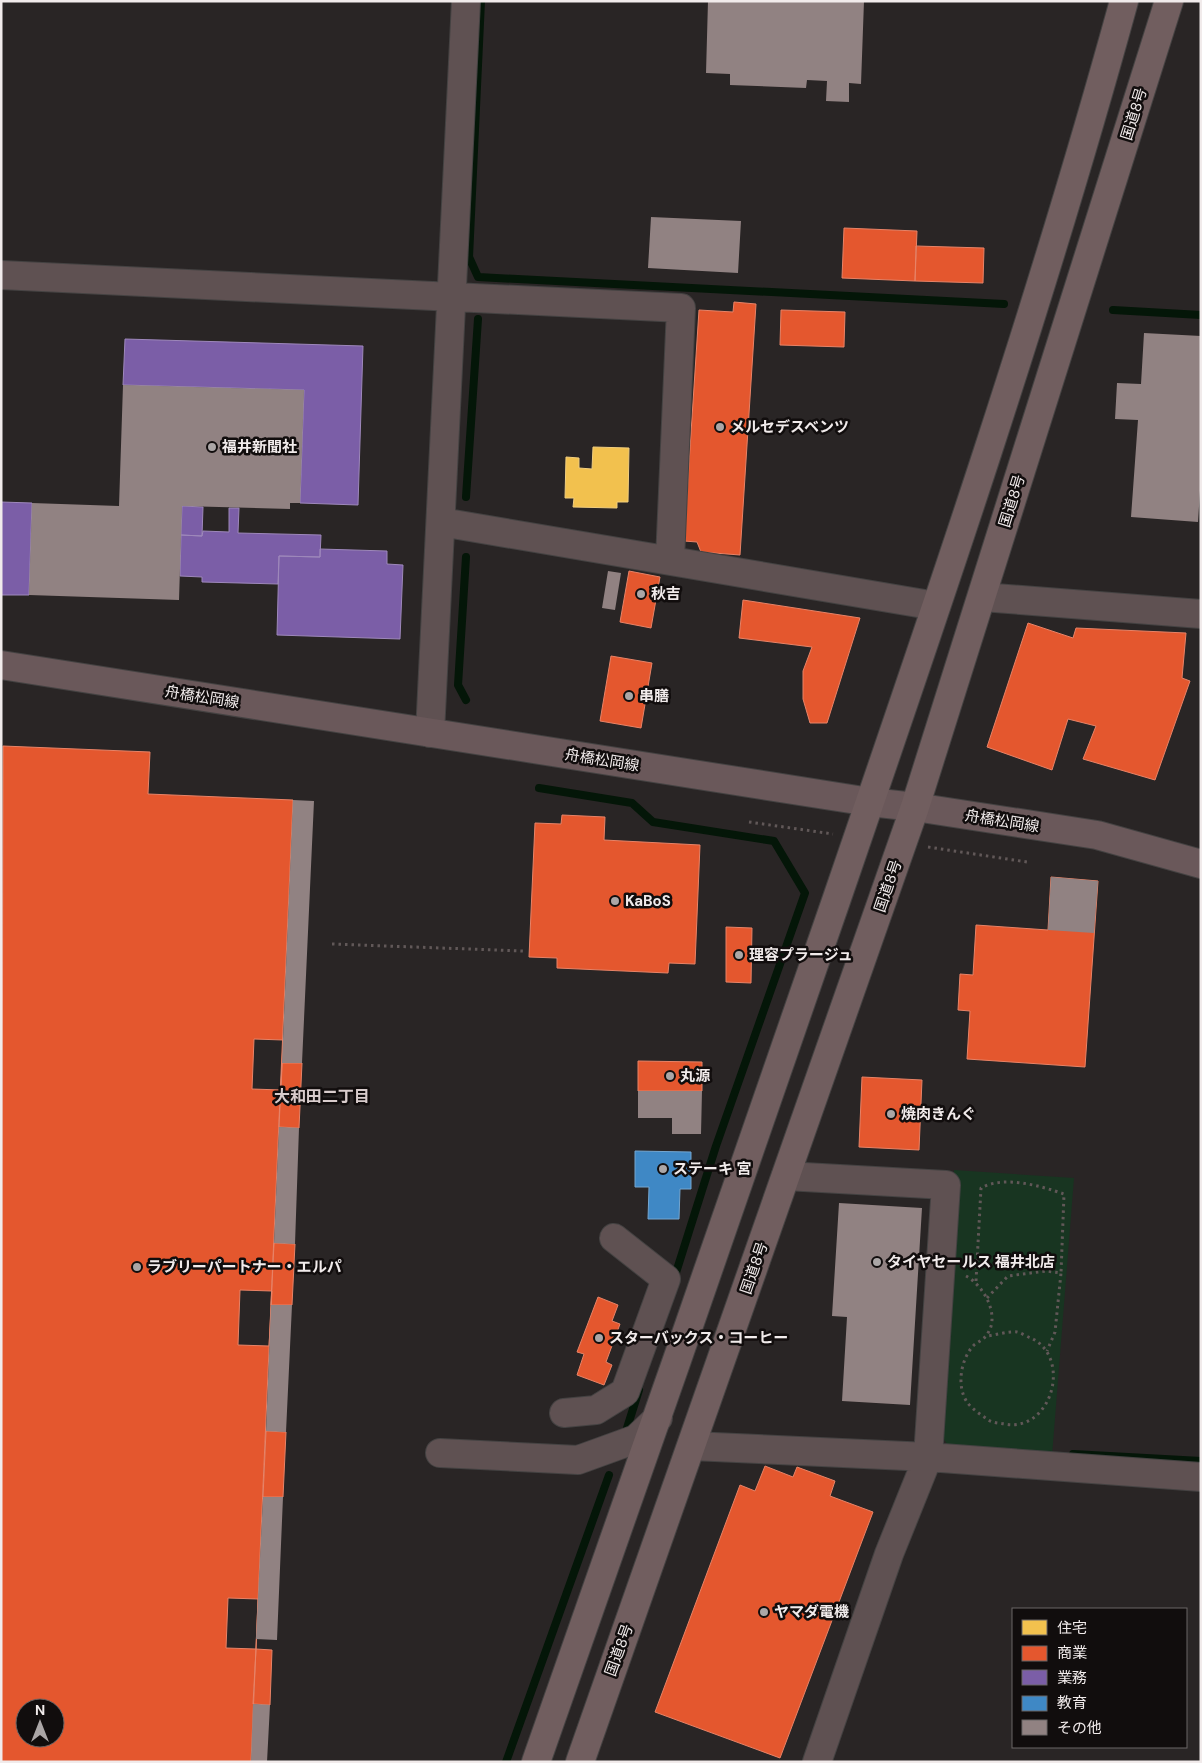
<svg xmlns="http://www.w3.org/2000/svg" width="1202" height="1763" font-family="'DM Sans','Noto Sans JP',sans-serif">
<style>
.green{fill:#183521}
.homes{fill:#f2c14e;stroke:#f2ce7d}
.shops{fill:#e4572e;stroke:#e88367;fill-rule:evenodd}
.offices{fill:#7b5ea7;stroke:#9e88bb}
.schools{fill:#3f88c5;stroke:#74a6d0}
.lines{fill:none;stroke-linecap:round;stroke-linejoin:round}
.stream{stroke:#041608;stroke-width:8}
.building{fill:#918282}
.minor-casing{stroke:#444242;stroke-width:30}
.major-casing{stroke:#444242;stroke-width:30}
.highway-casing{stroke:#444242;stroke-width:30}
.path{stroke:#615858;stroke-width:3;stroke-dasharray:2.5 4;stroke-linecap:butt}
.minor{stroke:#5f5152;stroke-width:28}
.major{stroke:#6a585a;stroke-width:28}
.highway{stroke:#715e5f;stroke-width:28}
.poi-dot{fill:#aba6a6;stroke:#110d0d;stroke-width:2}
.labels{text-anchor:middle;stroke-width:5;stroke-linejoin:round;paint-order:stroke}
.street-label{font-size:15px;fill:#f1ebeb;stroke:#110d0d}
.poi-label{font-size:15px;font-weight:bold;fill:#f1ebeb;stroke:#110d0d;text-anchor:start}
.neighbourhood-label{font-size:16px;font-weight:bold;fill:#d8cccc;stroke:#110d0d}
</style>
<rect width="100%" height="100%" fill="#292525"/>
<path class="green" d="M954,1170L1074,1178L1052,1456L949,1447L935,1426Z"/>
<path class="homes" d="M593,447L629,448L628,502H617V508L573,507L574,498H565L566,457L579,458V468L592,469Z"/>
<path class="shops" d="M844,228L917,231L915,281L842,278Z
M916,246L984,248L983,283L915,281Z
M734,302L756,304L740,555L701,552L697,542L684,541L699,310L733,312Z
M781,310L845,312L844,347L780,345Z
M629,571L660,577L651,628L620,622Z
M743,600L860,618L827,723H810L803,699V671L812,647L739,638Z
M1028,623L1073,638L1076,628L1186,633L1182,678L1190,681L1155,780L1083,759L1096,726L1068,719L1052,770L987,747Z
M611,656L652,663L641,728L600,721Z
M3,746L150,752L148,794L293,800L251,1762H1ZM25,1708H55V1738H25Z
M562,815L605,817L604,840L700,845L695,964L669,963L668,973L557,968V958L529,957L535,823L561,824Z
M1051,877L1098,881L1085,1067L967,1059L970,1011L958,1010L960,974L973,975L976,925L1048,930Z
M726,927L752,928L751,983L726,982Z
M254,1039L283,1040L281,1090L252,1089Z
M638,1061L702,1062V1091H638Z
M282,1063H302L299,1128L279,1127Z
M862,1077L922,1080L919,1150L859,1147Z
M274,1243L295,1244L292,1305H271Z
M240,1290L272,1291L269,1346L238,1345Z
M598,1297L618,1305L612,1321L620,1324L606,1362L612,1365L604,1385L577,1375L584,1354L577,1352Z
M266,1431L286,1432L283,1497H263Z
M765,1466L793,1477L797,1467L835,1481L830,1496L873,1512L780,1758L655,1712L740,1485L755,1491Z
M228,1598L258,1599L256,1649L226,1648Z
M256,1649L272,1650L270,1705L253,1704Z"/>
<path class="offices" d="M125,339L363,346L358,505L300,503L304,390L123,385Z
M1,502L32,503L29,595H1Z
M182,506L203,507L202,536L181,535Z
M229,508H239L238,533L321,535L320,557L279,556L278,584L202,582V577L180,576L181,535L202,536L203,531L229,532Z
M320,549L387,551V564L403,565L400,639L277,635L279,556L320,557Z"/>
<path class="schools" d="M635,1151L691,1152V1189H680L679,1219H648L649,1187H635Z"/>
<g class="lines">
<path class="stream" d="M481,1L469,257L478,277L1004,304
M1113,310L1201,315
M466,497L478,319
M466,557L458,685L466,700
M539,788L632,803L653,822L774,841L805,893L716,1146L674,1279
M627,1428L639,1390
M1073,1454L1201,1461
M506,1762L609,1475"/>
</g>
<path class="building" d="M708,1H864L861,84L849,83V102L826,101L827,81L807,80L806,88L730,85V74L706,73Z
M651,217L741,221L738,273L648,268Z
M1144,333L1201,336V475L1198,522L1131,517L1138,420L1115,419L1117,383L1141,384Z
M123,385L304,390L300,503H290V509L182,506L179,600L29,595L32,503L119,506Z
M608,571L621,573L615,610L602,608Z
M293,800L314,801L302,1063H282Z
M1051,877L1098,881L1094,933L1048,930Z
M638,1091H702L701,1134H672V1118H638Z
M279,1127L299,1128L295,1244L274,1243Z
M839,1203L922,1208L910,1405L842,1401L847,1317L832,1316Z
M271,1305H292L286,1432L266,1431Z
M263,1497H283L277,1640L256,1639Z
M253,1704L270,1705L267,1762H251Z"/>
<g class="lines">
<g class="minor-casing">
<path id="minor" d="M1,275L681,308L670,560
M441,522L936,606
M982,597L1201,614
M430,733L466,1
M786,1176L946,1185L928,1457L889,1554L817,1762
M564,1413L596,1410L625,1392L666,1279L614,1238
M692,1446L928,1457L1201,1477
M440,1453L578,1460L636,1439L658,1418"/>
</g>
<g class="major-casing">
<path id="major" d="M1,665L870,802L915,807L1097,835L1201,864"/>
</g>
<g class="highway-casing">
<path id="highway" d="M536,1762C638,1474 737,1187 837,898C939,601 1041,304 1124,1
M580,1762L915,807L1169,1"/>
</g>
<path class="path" d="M749,822L833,834
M928,847L1027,862
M332,944L523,951
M966,1276C983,1285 1000,1314 988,1333C985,1339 979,1341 974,1345C961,1358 956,1386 967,1402C971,1408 981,1415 987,1419C992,1423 999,1423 1005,1424C1051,1433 1073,1358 1031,1338C1027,1337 1022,1333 1017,1332C1009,1331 996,1335 987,1336
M976,1281L981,1188C1004,1175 1041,1186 1064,1194L1061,1273
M987,1298L1008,1276L1046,1271L1061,1273L1055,1332L1047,1351"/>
<use href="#minor" class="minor"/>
<use href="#major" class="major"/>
<use href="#highway" class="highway"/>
</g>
<g class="poi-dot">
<circle cx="720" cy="427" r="5"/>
<circle cx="212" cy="447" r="5"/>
<circle cx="641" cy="594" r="5"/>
<circle cx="629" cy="696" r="5"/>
<circle cx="615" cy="901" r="5"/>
<circle cx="739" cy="955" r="5"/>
<circle cx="670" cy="1076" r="5"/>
<circle cx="891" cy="1114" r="5"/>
<circle cx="663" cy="1169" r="5"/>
<circle cx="877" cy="1262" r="5"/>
<circle cx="137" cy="1267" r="5"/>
<circle cx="599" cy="1338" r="5"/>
<circle cx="764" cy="1612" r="5"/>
</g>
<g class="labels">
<g class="street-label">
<text transform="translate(1134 114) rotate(-73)" y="5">国道8号</text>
<text transform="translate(1012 501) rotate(-73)" y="5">国道8号</text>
<text transform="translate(202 697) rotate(9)" y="5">舟橋松岡線</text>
<text transform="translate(602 760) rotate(9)" y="5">舟橋松岡線</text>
<text transform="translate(1002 821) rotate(9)" y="5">舟橋松岡線</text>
<text transform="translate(888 886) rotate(-71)" y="5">国道8号</text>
<text transform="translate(754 1268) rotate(-71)" y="5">国道8号</text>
<text transform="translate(619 1650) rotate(-70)" y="5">国道8号</text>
</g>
<g class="poi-label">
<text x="730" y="432">メルセデスベンツ</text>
<text x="222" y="452">福井新聞社</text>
<text x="651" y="599">秋吉</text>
<text x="639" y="701">串膳</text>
<text x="625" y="906">KaBoS</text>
<text x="749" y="960">理容プラージュ</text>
<text x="680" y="1081">丸源</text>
<text x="901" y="1119">焼肉きんぐ</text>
<text x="673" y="1174">ステーキ 宮</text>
<text x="887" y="1267">タイヤセールス 福井北店</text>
<text x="147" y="1272">ラブリーパートナー・エルパ</text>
<text x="609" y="1343">スターバックス・コーヒー</text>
<text x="774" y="1617">ヤマダ電機</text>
</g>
<g class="neighbourhood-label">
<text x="322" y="1102">大和田二丁目</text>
</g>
</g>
<rect width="1202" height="1763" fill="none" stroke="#f1ebeb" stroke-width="5"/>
<rect x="1012" y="1608" width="175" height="140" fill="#110d0d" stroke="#6b6666"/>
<rect x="1022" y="1620" width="25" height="15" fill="#f2c14e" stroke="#6b6666"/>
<text x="1057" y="1633" font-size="15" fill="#f1ebeb">住宅</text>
<rect x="1022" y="1646" width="25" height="15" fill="#e4572e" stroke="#6b6666"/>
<text x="1057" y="1658" font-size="15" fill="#f1ebeb">商業</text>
<rect x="1022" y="1670" width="25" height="15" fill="#7b5ea7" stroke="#6b6666"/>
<text x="1057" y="1683" font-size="15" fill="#f1ebeb">業務</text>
<rect x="1022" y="1696" width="25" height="15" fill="#3f88c5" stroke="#6b6666"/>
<text x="1057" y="1708" font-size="15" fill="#f1ebeb">教育</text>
<rect x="1022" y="1720" width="25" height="15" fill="#918282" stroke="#6b6666"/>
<text x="1057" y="1733" font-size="15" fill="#f1ebeb">その他</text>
<g transform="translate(40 1723)"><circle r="24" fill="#110d0d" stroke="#6b6666"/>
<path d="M0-4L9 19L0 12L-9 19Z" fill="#aba6a6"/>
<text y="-8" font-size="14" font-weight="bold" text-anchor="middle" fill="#f1ebeb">N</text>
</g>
</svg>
